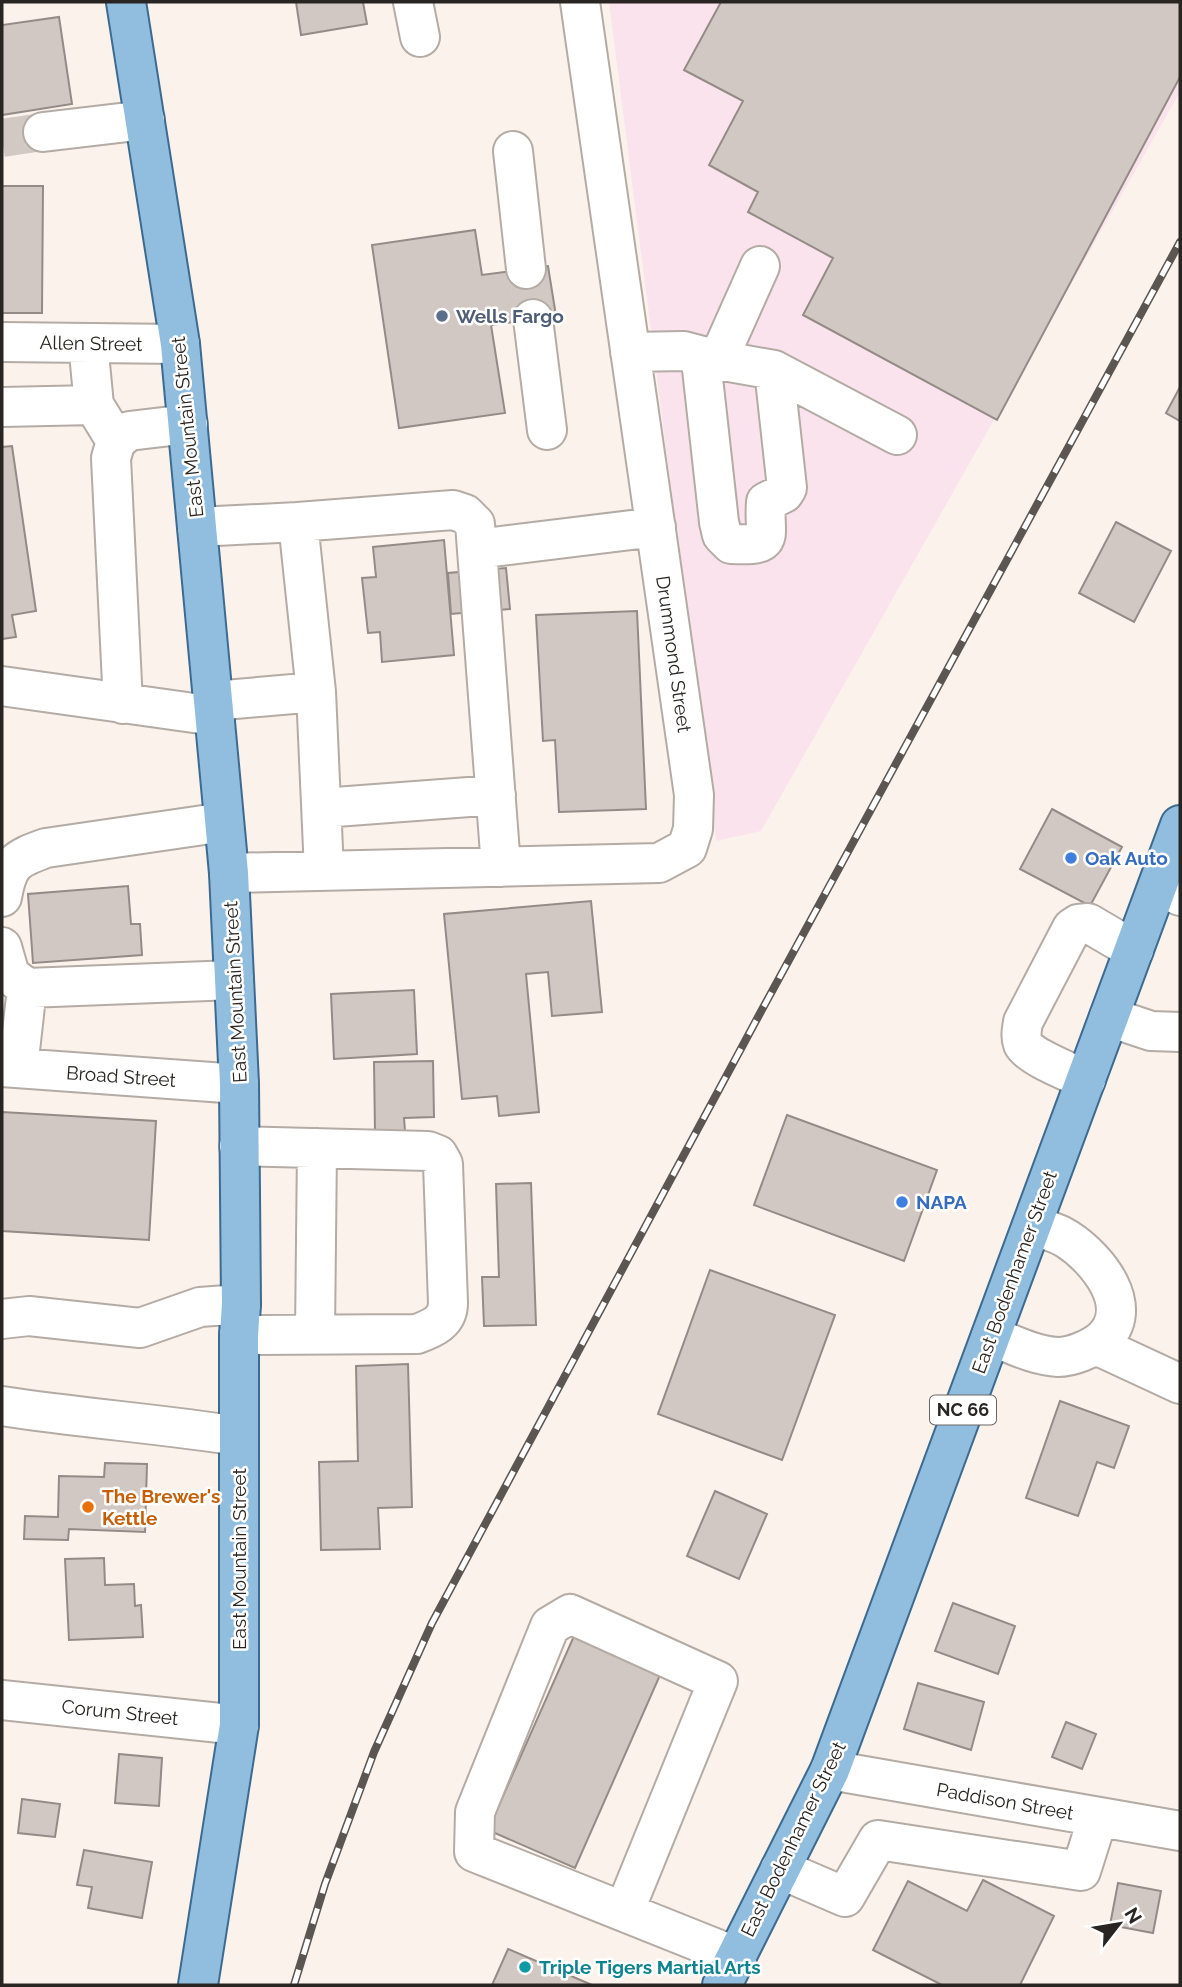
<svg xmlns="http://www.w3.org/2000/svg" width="1182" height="1987" font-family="Raleway,sans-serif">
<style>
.industrial{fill:#fbe3ee}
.building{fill:#d2c8c3;stroke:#948b86;stroke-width:2}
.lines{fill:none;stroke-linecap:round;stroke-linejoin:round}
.minor-tunnel{stroke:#d2c9c4;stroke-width:38;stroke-dasharray:38 19;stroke-linecap:butt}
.minor-casing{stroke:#b4aba5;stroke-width:42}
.major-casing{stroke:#3c6b8f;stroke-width:42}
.minor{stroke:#fff;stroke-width:38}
.major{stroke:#91bddf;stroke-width:38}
.rail-casing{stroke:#5b5652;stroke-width:8}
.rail{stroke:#fff;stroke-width:5;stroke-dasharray:16;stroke-linecap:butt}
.service-dot{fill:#5c6f8a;stroke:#fff;stroke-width:2.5}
.shop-dot{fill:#3f7fe0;stroke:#fff;stroke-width:2.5}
.food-dot{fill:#e8710a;stroke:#fff;stroke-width:2.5}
.culture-dot{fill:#0f9aa8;stroke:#fff;stroke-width:2.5}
.labels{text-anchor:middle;stroke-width:5;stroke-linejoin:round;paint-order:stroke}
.shield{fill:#fff;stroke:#686664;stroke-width:2}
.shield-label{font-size:18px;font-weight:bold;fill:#282522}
.service-label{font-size:19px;font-weight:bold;fill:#4e5e75;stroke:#fff;text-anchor:start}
.street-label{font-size:19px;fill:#282522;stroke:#fff}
.shop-label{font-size:19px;font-weight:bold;fill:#366cbe;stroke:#fff;text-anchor:start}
.food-label{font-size:19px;font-weight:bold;fill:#c56008;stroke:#fff;text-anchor:start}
.culture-label{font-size:19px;font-weight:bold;fill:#0d838f;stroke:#fff;text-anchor:start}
</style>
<rect width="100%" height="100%" fill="#fcf2ec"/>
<path class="industrial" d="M609,2H1180V92L761,831L716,841Z"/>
<path class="building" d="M296,2H363L367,24L301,35Z
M721,2H1180V77L997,420L803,315L833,258L748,212L758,192L709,165L743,101L684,70Z
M59,17L72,104L2,115V25Z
M2,186H43L42,313H2Z
M475,230L482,275L548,266L556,316L491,325L505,413L399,428L372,245Z
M1180,387V421L1166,413Z
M12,446L36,611L12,615L16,637L2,639V447Z
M1116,522L1171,551L1134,622L1079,593Z
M444,540L454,655L382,662L380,632L368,633L362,578L376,577L373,547Z
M506,568L510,609L451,614L448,573Z
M637,611L646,809L559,812L555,740L543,741L536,615Z
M1052,809L1122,847L1090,906L1020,869Z
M128,886L131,924H140L142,955L33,963L28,894Z
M591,901L602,1012L552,1016L548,972L526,974L539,1112L499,1116L497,1096L462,1099L444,914Z
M414,990L417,1054L334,1059L331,994Z
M433,1061L434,1117L404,1118L405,1131L375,1132L374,1062Z
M2,1112L156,1121L149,1240L2,1231Z
M787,1115L937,1170L904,1261L754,1205Z
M531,1183L536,1325L484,1326L482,1277H499L496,1184Z
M710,1270L835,1315L782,1460L658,1414Z
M408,1364L412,1507L378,1508L380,1549L321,1550L319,1462L358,1461L356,1366Z
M1060,1401L1129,1426L1114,1468L1097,1462L1078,1516L1026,1498Z
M105,1463L147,1464L145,1532L69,1529L68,1540L24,1539L25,1516L58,1517L59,1476L104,1477Z
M715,1491L767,1514L739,1579L687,1556Z
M104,1558L105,1585L134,1584L135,1606L141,1605L143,1637L69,1640L65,1559Z
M953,1603L1015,1626L998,1674L935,1651Z
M578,1627L664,1666L575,1868L488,1830Z
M918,1683L984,1702L971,1750L904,1729Z
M1066,1722L1096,1734L1082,1769L1052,1757Z
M119,1754L162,1758L159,1806L115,1803Z
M22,1799L60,1804L55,1837L18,1833Z
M84,1850L152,1862L142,1918L88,1908L92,1887L77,1885Z
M983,1880L1054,1916L1020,1985H942L873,1950L908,1881L967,1911Z
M1118,1883L1161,1891L1153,1933L1110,1925Z
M508,1949L592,1985H492Z"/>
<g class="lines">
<path class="minor-tunnel" d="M2,138L43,132
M526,269L533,319"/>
<g class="minor-casing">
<path id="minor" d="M413,2L420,37
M43,132L145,120
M513,151L526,269
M533,319L547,430
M2,342L180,344
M88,343L94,405L116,441
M630,352L684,351L718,360L774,370L897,435
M698,355L702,369L719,522L722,535L731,544C778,546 763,539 766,502L784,493L787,488L774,370
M718,360L760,266
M2,407L94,405
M298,522L316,692L324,871
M197,527L298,522L453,510L465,514L475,524L501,867
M477,549L656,527
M2,686L215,716
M213,701L316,692
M123,704L111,458L116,441L129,431L188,424
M322,808L496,795
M229,873L659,863L687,848L693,829L694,795L580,2
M1158,886L1180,896
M2,897C8,863 15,859 46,848L224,822
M2,947L10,975L27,988L234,980
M1109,1017L1151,1031L1180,1032
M2,1067L239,1084
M18,1068L27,988
M1086,1080C1072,1073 1028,1056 1023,1044C1020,1036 1022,1029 1023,1022L1072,928L1078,924L1088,923L1134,950
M2,1319L29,1316L140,1328L200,1307L241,1304
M315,1334L317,1148
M239,1335L417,1334C433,1328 448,1322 448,1303L443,1164L438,1155L428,1151L239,1146
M991,1336C1012,1344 1035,1356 1058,1357C1072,1357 1091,1349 1102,1340C1138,1308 1097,1258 1067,1239C1056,1232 1044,1229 1032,1226
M1096,1345L1180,1384
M2,1406C81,1418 160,1424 239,1436
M2,1700L239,1725
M830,1770L1180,1831
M780,1869L845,1897L878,1840L1081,1871L1098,1817
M624,1912L718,1681L570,1614L550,1626L475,1812L474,1852L737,1957"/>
</g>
<g class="major-casing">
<path id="major" d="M126,2L180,344L229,873L239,1084L241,1304L239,1335V1725L198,1985
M722,1985L830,1770L1180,825"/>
</g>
<use href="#minor" class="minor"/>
<use href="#major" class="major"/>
<g class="rail-casing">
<path id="rail" d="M294,1985L325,1884L374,1752L432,1623L758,1017L1180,242"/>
</g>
<use href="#rail" class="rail"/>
</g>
<circle class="service-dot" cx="442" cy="316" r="7"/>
<g class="shop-dot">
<circle cx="1071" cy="858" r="7"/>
<circle cx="902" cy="1202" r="7"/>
</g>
<circle class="food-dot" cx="88" cy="1507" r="7"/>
<circle class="culture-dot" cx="525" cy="1967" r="7"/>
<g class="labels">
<rect class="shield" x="930" y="1395.5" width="66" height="29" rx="5"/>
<g class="shield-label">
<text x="963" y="1416">NC 66</text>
</g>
<g class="service-label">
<text x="456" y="323">Wells Fargo</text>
</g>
<g class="street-label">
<text transform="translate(91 343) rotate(1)" y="7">Allen Street</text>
<text transform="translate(187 427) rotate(-96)" y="7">East Mountain Street</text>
<text transform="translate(674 654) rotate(82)" y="7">Drummond Street</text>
<text transform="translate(235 992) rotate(-93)" y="7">East Mountain Street</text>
<text transform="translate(121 1076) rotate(4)" y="7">Broad Street</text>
<text transform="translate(1014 1272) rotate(-70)" y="7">East Bodenhamer Street</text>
<text transform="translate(239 1559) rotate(-90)" y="7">East Mountain Street</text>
<text transform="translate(120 1712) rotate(6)" y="7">Corum Street</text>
<text transform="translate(1005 1801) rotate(10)" y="7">Paddison Street</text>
<text transform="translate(793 1839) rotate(-64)" y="7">East Bodenhamer Street</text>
</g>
<g class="shop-label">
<text x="1085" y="865">Oak Auto</text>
<text x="916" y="1209">NAPA</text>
</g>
<g class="food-label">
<text x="102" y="1503">The Brewer's<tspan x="102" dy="22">Kettle</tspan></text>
</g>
<g class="culture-label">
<text x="539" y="1974">Triple Tigers Martial Arts</text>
</g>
</g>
<rect width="1182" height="1987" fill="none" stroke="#282522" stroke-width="7"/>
<g transform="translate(1119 1924) rotate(59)" stroke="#ffffff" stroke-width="5" paint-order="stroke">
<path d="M0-5L12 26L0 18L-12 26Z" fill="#282522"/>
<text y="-10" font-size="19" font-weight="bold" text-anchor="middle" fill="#282522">N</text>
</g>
</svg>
